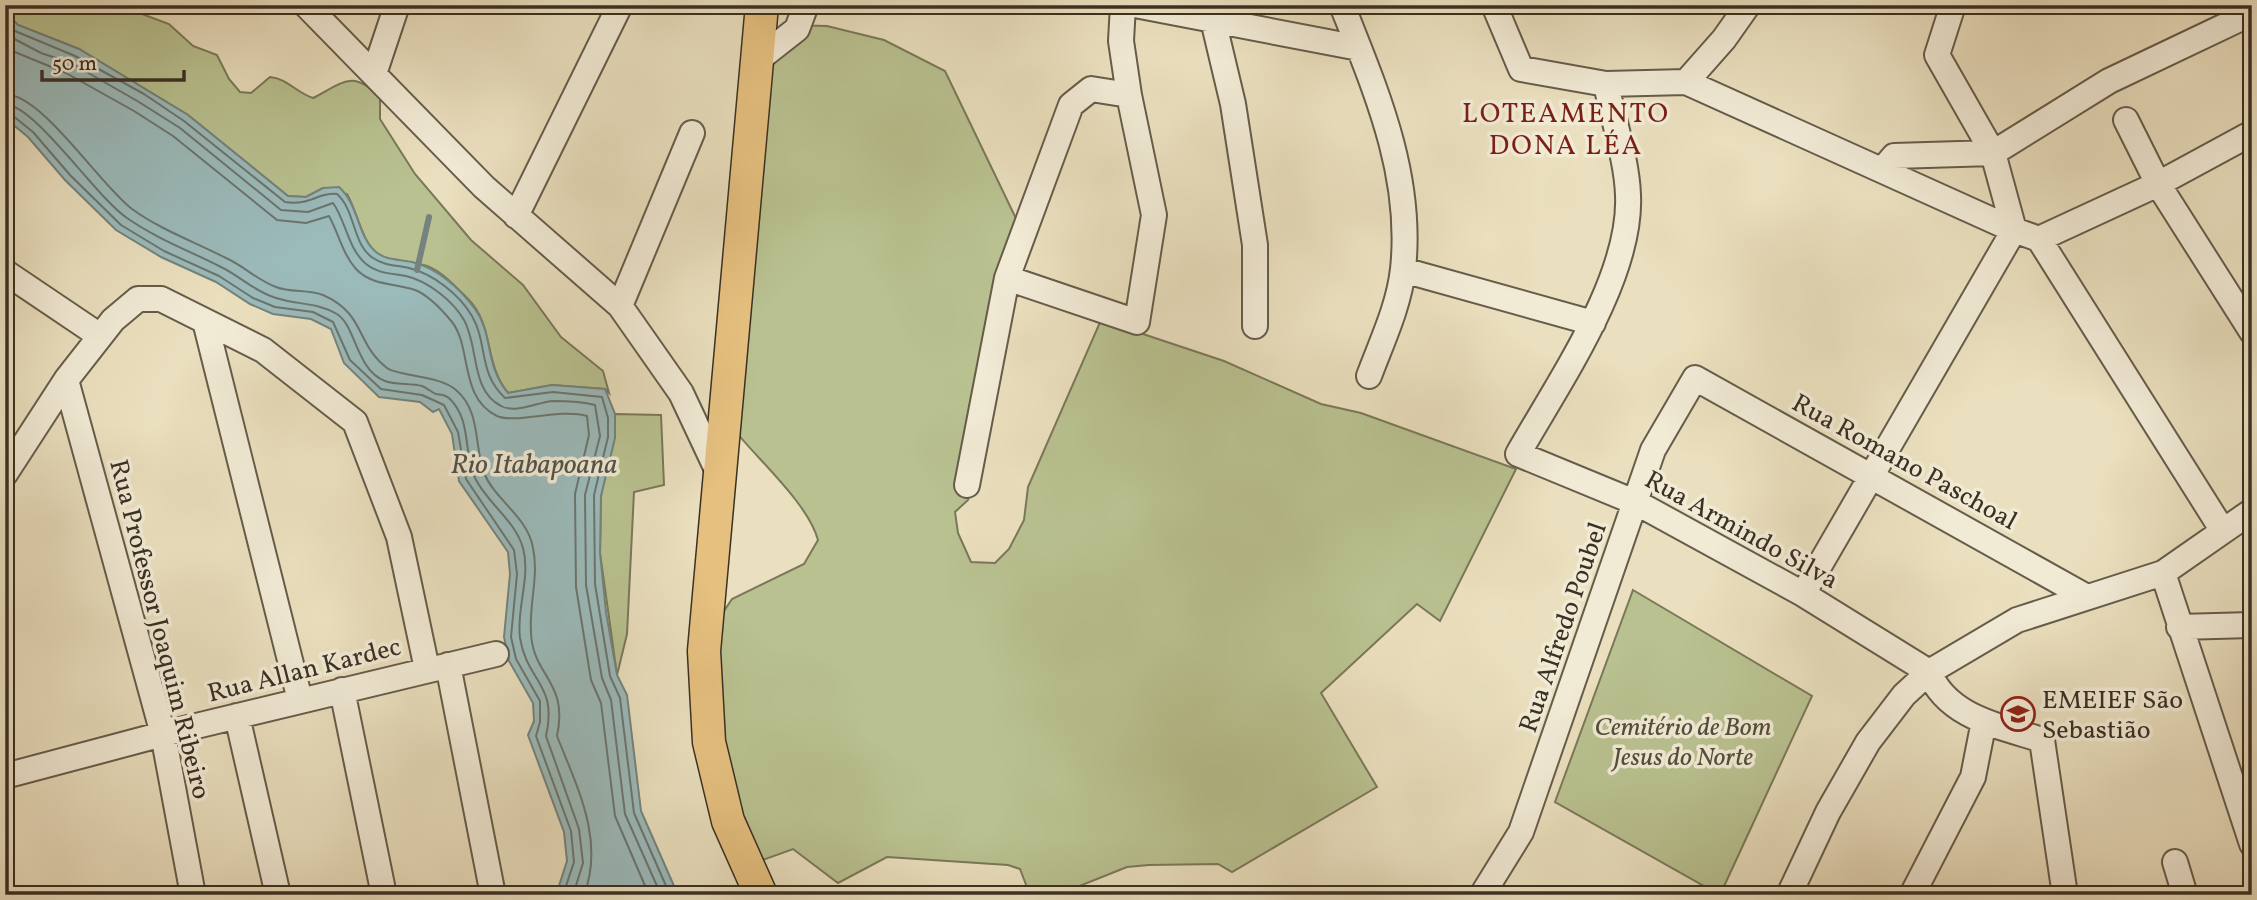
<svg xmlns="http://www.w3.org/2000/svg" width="2257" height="900" font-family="Vollkorn,serif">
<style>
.green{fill:#b9c190;stroke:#7a785a;stroke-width:2}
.water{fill:#9bbaba;stroke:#74837e;stroke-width:2}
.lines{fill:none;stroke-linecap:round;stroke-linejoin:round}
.shore{stroke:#6a756f;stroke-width:2}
.stream{stroke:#74837e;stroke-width:6}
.minor-casing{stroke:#665c4a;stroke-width:28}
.major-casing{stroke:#3a3024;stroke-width:35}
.minor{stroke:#f1ead5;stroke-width:24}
.major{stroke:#e5c07f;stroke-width:32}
.labels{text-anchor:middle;stroke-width:7;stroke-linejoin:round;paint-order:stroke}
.street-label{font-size:26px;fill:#3a3024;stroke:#f1ead5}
.poi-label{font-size:26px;fill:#3a3024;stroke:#f1ead5;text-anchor:start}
.park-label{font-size:26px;font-style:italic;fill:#534d3a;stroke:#f1ead5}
.neighbourhood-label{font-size:28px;letter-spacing:2px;fill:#7a1f14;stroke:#f1ead5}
.water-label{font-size:28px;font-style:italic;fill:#52524a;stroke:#f1ead5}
</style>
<rect width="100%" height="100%" fill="#eadfbe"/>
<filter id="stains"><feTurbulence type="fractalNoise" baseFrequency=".00286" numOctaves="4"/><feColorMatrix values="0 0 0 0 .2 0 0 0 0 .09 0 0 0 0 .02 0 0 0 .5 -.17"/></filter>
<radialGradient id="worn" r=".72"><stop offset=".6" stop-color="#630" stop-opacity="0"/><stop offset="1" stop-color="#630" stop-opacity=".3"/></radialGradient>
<path class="green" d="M5,5H118L169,24L193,46L217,55L229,79L240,92L251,93L270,77C286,78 297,93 313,98C344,82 353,69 380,98V119L415,174L471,240L523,285L561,337L603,371L609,393L605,389L552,385L508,393C484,364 494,326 469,300C457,288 443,272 427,266C411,260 388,263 375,252C361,238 357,211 347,194L323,188L306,197L288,196L188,115L79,49L18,25L5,12Z
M782,25L827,26L884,40L945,71L1023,233L977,472L968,500L955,512L958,533L971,562L995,563L1009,549L1024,520L1028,487L1101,320L1224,361L1321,404L1361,413L1516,469L1440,621L1417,604L1321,693L1377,787L1232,872L1218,864L1149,865L1127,867L1057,895H1030L1020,869L1008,865L887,857L838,883L793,849L746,866L706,638L732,599L804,564L818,540C808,503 756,458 731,426L756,82Z
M615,414L661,415L664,485L634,492L627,634L617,675L600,553L601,496Z
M1633,590L1812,696L1720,895L1555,802Z"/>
<path class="water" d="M5,12L18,25L79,49L188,115L288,196L306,197L323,188L339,187C359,205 357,236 376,252C387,261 400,259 412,262C437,268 460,288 475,309C494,335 484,364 508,393L552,385L605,389L615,414V438L601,496L600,553L606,612L617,675L627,695L641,811L678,895H556L567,861L564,832L528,735L534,721L533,703L509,661L504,637L510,574L508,552L459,481L452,434L439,409L433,412L420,402L379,397L344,363L331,329L311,319L273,314L250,304L216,282L161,257L116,230L65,180L28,137L5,118Z"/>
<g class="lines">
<path class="shore" d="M5,22L15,31L75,56L144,94L184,121L285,202C310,206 318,192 337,194C356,211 352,244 373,258C385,266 396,265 409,268C433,274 459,294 472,316C488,344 478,373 505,398L553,392L602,397L608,418V437L594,495L595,584L610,676L620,698L634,813L670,895
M5,34L41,53L71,63L139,102L180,128L281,210L308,212L333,203C346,221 348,249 366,264C378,274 391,273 406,276C428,281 453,301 464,320C479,346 470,390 501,406C515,414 538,402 553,401C565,401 584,402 595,405L600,436L585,495L586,585L602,678L611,700L625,814L661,895
M5,48L66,73L134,111L173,136L277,220L306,223L329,216C339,234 342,253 356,269C372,286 395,283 415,290C428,295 443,311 452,322C472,347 459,398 497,416C515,424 560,408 587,416L589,435L575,494L576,587L591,680L601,703L615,816L649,895
M5,94C43,95 99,184 132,209C161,230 195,242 226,258C244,266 257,280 276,287C291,293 308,289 323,295C366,314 355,343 387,368C397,376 439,375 456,390C481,411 474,446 484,473C495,500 528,517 533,548C539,576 529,604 531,632C532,676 569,681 557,736C577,787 605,840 584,895
M5,104C36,106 96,197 127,218C157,239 190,251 221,267C240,276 255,292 276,298C298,305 316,302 337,314C356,326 356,370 385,381C395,385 411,383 422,386C427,388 431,392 436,394C442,395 445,394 450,399C472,421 463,453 475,478C487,503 515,520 523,548C531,578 516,608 520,638C527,682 558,684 546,736L579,829L583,863L573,895
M5,113L12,115L33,132L70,175L121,225L164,251L219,276L253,298L275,307L313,312L333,322L350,360L381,389L422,395L444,405L458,432L466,479L514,550L517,574L511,637L516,659L540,701V722L536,736L571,831L574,862L563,895"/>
<path class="stream" d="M417,270L429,217"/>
<g class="minor-casing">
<path id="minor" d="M306,5L484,187L620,306L681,393L720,476
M1135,5L1359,48
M1342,5C1376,91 1413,175 1403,269C1399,306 1382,341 1369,376
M1494,5L1521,69L1606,84L1686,82L2014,230L2039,239L2223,531
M1213,20L1233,104L1255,245V326
M760,58L797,29L806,5
M374,74L397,5
M1686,82L1724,39L1748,5
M1606,84C1613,119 1627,161 1628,195C1632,278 1558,383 1518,454L1637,503L1803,594L1929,672
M2126,120L2158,184L2252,332
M1882,170L1894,156L1993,153L2109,81L2252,13
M516,216L620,5
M2039,239L2158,184L2252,133
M1403,270L1593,323
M5,272L100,336
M1007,278L1137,322L1154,215L1129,95L1121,41L1123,5
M620,306L692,133
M205,321L300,700
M66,380L163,734L193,895
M5,474L66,380L113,320L138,299H161L263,350L355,422L399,537L427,669
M967,485L1007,278L1071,105L1091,89L1129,95
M2163,573L2252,844
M1803,594L2014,230L1993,153L1937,55L1953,5
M2179,627L2252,625
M448,665L493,895
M1929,672C1947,717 1999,726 2042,740L2065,895
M342,690L384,895
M237,716L278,895
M5,776L163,734L496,654
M2175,862L2185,895
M1482,895L1521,832L1653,450L1695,378L2085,596
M1789,895L1828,812L1868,742L1904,695L1929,672L2017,620L2163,573L2252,511
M1912,895L1973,777L1984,721"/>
</g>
<g class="major-casing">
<path id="major" d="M761,895L728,821L709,742L704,651L762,5"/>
</g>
<use href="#minor" class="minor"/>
<use href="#major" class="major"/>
</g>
<defs>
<g id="school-ring" transform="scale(1.75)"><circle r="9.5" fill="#f1ead5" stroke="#8f2418" stroke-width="1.5"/><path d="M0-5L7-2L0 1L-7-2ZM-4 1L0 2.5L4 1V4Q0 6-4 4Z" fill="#8f2418"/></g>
</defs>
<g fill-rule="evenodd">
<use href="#school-ring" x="2018" y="714"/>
</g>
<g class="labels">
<g class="street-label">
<text transform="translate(1905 461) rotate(29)" y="9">Rua Romano Paschoal</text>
<text transform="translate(1742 529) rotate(29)" y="9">Rua Armindo Silva</text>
<text transform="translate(1562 627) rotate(-71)" y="9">Rua Alfredo Poubel</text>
<text transform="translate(161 629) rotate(76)" y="9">Rua Professor Joaquim Ribeiro</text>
<text transform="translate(304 669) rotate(-14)" y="9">Rua Allan Kardec</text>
</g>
<g class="poi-label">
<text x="2042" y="708">EMEIEF São<tspan x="2042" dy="30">Sebastião</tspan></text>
</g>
<g class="park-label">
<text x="1683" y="735">Cemitério de Bom<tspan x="1683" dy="30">Jesus do Norte</tspan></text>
</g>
<g class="neighbourhood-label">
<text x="1566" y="122">LOTEAMENTO<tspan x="1566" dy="32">DONA LÉA</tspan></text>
</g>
<g class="water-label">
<text x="534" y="473">Rio Itabapoana</text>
</g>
</g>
<rect width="2257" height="900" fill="none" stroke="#eadfbe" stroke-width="28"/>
<rect x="7" y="7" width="2243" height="886" fill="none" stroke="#3a3024" stroke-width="3.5"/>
<rect x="14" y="14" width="2229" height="872" fill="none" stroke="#3a3024" stroke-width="2"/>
<path d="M42 70v10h142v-10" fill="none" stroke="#3a3024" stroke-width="3.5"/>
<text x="52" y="70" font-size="21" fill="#3a3024" stroke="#f1ead5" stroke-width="5" paint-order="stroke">50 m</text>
<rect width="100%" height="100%" filter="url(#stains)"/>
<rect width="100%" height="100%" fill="url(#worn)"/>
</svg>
